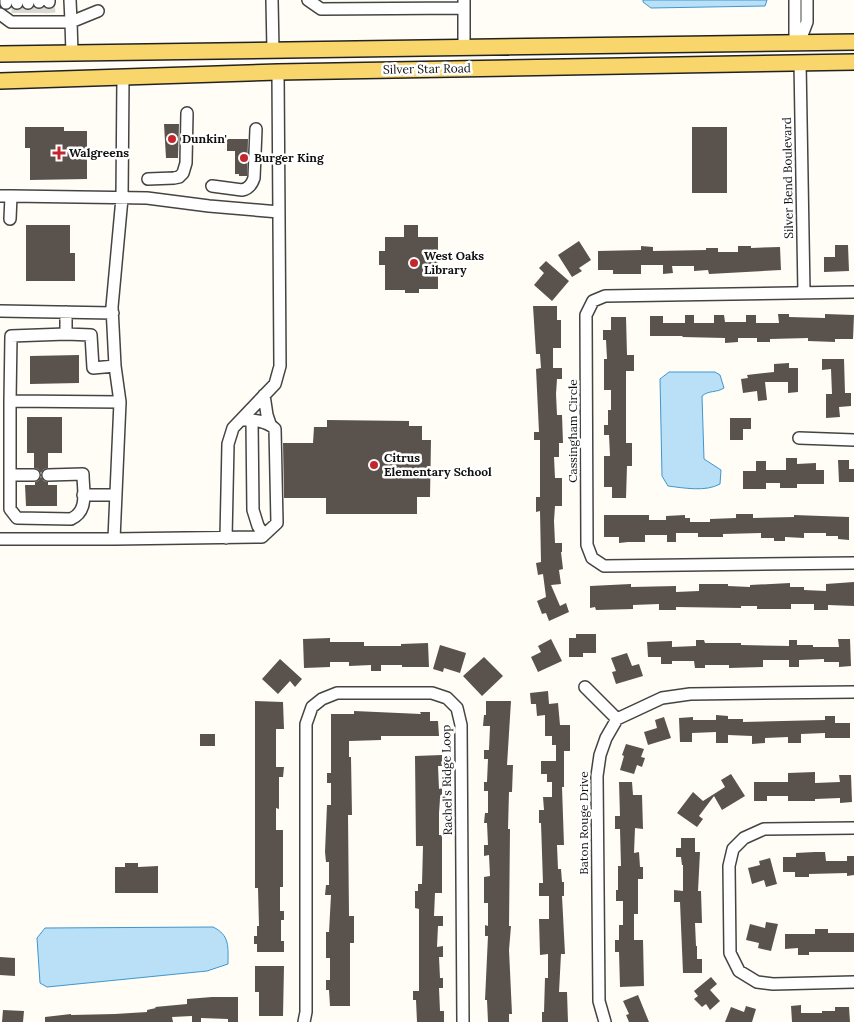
<svg xmlns="http://www.w3.org/2000/svg" width="854" height="1022" font-family="Lora,serif">
<style>
.water{fill:#b9e0f7;stroke:#3f96cf}
.building{fill:#5a524d}
.lines{fill:none;stroke-linecap:round;stroke-linejoin:round}
.minor-tunnel{stroke:#dbdad3;stroke-width:11;stroke-dasharray:11 5.5;stroke-linecap:butt}
.minor-casing{stroke:#444;stroke-width:14}
.major-casing{stroke:#222;stroke-width:18}
.minor{stroke:#fff;stroke-width:11}
.major{stroke:#f9d66b;stroke-width:15}
.poi-dot{fill:#c4262e;stroke:#fff;stroke-width:2}
.labels{text-anchor:middle;stroke-width:5;stroke-linejoin:round;paint-order:stroke}
.street-label{font-size:12px;fill:#111;stroke:#fff}
.poi-label{font-size:12px;font-weight:bold;fill:#111;stroke:#fff;text-anchor:start}
</style>
<rect width="100%" height="100%" fill="#fffdf5"/>
<path class="water" d="M643,0H767L765,6L651,8L643,2Z
M669,372H715L720,375L724,388C716,393 709,390 702,396L704,459L721,470L720,484C706,492 684,488 668,486L662,476L660,379Z
M213,927C230,935 228,947 228,964L207,971L47,987L40,983L37,938L45,928Z"/>
<path class="building" d="M164,124H179L178,158H166Z
M25,127H64V131H87V179L30,180V148H25Z
M692,127H727V193H692Z
M227,139H248L247,176H239V174H235V151H227Z
M26,225H70V253H75V281H26Z
M404,225H418V237H438V289H419V293H405V290H385V265H379V251H385V237H404Z
M579,241L591,260L579,268L582,271L572,277L558,255Z
M835,245H848L849,271L824,272V257H835Z
M641,246L653,247V251L706,250V248H718V252H738V246H751V248L780,247L781,270L709,274L708,270L694,271V266H672L673,273L663,274V265H641V274H613V270H598V251L641,250Z
M546,261L569,281L552,301L534,285L544,273L539,268Z
M533,306H557V320H561V348H553V368H562V379H557L556,394L557,415H562L563,443H559V457H554L555,478H562V506H555L554,521L555,543H562V552H561L563,569L559,570L561,584L551,585L560,606L566,603L569,612L549,621L546,613L542,614L537,601L546,597L543,574L538,575L536,563L541,562L540,511L536,512V497H540V440H534V432H539L536,369L541,368L540,354H536Z
M778,314H789V317L825,318V314L854,315L853,339H835V342L808,341V338L770,339V342H757V338H738V342L725,343V338L682,337L683,336H650V316H663V323H685V315H694V323H714V315H724L725,322H746V315H756V323H779Z
M611,317H626L627,355H634V371H626V443H632V466H627L626,498H612V487H604V456H610L609,435H604V425H608V410H611V390H604V359H607L606,340H603V330H611Z
M79,355V383L30,384V356Z
M822,359H844L845,393H851V406L839,407L840,417L826,418V394H832L831,369L822,370Z
M789,363V368H798V392L788,393V382H765L767,400L758,401L757,391L743,393L741,379L748,378L747,375L774,372V364Z
M27,417H62V453H48V468L44,469L41,473L38,469L34,468V453H27Z
M730,418H751V429H743V440H730Z
M327,420L409,421V426H422V440H431L430,497H417V514H326V498H284L283,443H313L314,427H327Z
M786,458H797V464L816,463V470H824V484H797V488H780V483H766V489H743V471H756V461H766V470H786Z
M838,460H849V469H854V482H839Z
M41,477L44,481L48,482V485H57V506H26L25,485H35V482L38,481Z
M736,514H753V518L794,517V515L849,517V540L838,539V536H826V533H804V538L785,537V541H774V538H761V533L723,534V537H698V533H676V542H667V535H645V542H628L619,543V537H604V515H649V520H666V516L685,515V518H690V522H710V519L736,518Z
M854,582V606L828,605V610H814V604H791V609H757V606H741V608L676,607V610H659V604L633,605V609L596,610L595,607L590,608V586L631,584V587L676,586V592L699,591V584H728V586L750,587V585L790,583V587H804V590L826,591V584Z
M576,634H596V653H583V657H569V638H576Z
M330,638V642H364V646H401V644L428,643L429,667H402V665H381V671H371V665L349,666V662H330V667L304,668L303,639Z
M551,639L562,661L538,672L531,657L541,652L538,646Z
M838,639H850L851,666L839,667V662H824V659L799,660V667H789V660H763V667L729,668V665H705V668H695L694,661H672V664H661V657H648L647,642L672,641V647L696,646V640H704L705,643H741V645L789,646V640H797V645H813V647H839Z
M440,645L466,653L460,673L444,668L443,672L433,669Z
M627,653L632,666L639,664L643,676L616,684L612,672L616,671L611,658Z
M484,657L503,676L482,696L463,676Z
M280,659L302,679L295,687L290,681L278,694L262,679Z
M548,691L549,704L558,703L560,725H570V751H564V787H562L564,845H557L558,869H561L562,882H564V896H562L565,954H561L559,992H567L568,1022H542V1012H544L545,978H548V954L540,955L539,919H549V896H539V883H543L541,823H539V810H544L543,797H552V782H547V774H541V761H556V745H552V736H545V715L537,716L536,704H531L530,693Z
M255,701L283,702L284,729H276V767H284L283,777H279V809L276,808V830H283V887H280V911H284V920H281V941H284V952H257V944H254V936H257V926H259L258,888H255Z
M486,701H511L507,765H513L512,792H509L508,829H510L509,926H511L509,950L512,1014H509V1022H488L487,1000H485L488,936H485V925L488,926V903H484V877L490,876L489,855L484,856V845H488L487,823H484L485,813H488V791H484V782H487L488,759H484V750H489L490,726H483L484,715H486Z
M354,711L421,714L420,712H430V721H438L439,736H381V740L349,741V757H351L352,815H348L349,916H354V943H350V1006H330L329,990H326V980H330V958H326V932H329L331,895H325L326,885H329V862H326L325,852L327,805H331V783H327V773H331V714H354Z
M716,715L728,716V719H743V722L825,720V716H835V723H850V738H825V733L801,734V743H788V737L765,738V743L752,744V736L728,735V743H716V732L692,733V742H680L679,718L693,717V720H716Z
M664,717L671,738L648,745L644,732L657,728L655,720Z
M200,734H215V746H200Z
M626,744L644,749L641,757L645,758L642,767L637,765L634,774L620,770L624,756L622,755Z
M442,755V766H438L439,789L442,788V799H440L439,813V835H442V893H435L434,916H443V926H438L437,947L443,946V957H439L440,978H443V988H439L440,1011H444V1022H417L416,1000H413V991H419V909L415,908V891H418V884H422L423,846H416L415,756Z
M815,772V783L840,782L839,775H851L852,802L840,803V798L815,799V801H788V796H767V801H754V782H788V773Z
M731,774L745,796L722,810L714,796L699,816L703,819L697,827L677,813L693,792L703,801L725,787L721,780Z
M619,782H632L633,795H642L643,829L635,828L634,853L639,852L640,867H643V879H638V914H634V940H643L644,986L620,987L619,952H615V940H619V925H623V901H616V890H618V866H621L620,829H615V816H620Z
M681,838H695V852H700L698,891H701L702,923H695L696,946H697V959H702V973H683L680,902H674V890L683,891V865H682L681,857H676V848H681Z
M815,852H825L826,861H847V856H854V875L847,876V873L809,874V877H795V872H783V857H796V853Z
M770,858L777,884L766,887L764,880L752,884L748,868L760,865L759,861Z
M125,863H138V867L158,866V893H115V867H125Z
M766,922L778,924L771,951L758,948L759,943L746,940L750,924L765,928Z
M815,929H828V933H854V952H809V955H798V948L785,949V934H815Z
M0,957L15,958V976L0,975Z
M255,966H284L283,1016H259V992H255Z
M711,977L717,984L710,990L720,1001L710,1010L706,1004L702,1007L694,999L698,996L694,991Z
M638,995L649,1022H629L626,1015L629,1014L623,1001Z
M212,997H238V1022H228V1019L201,1018V1022H192V1016L172,1017L173,1022H45V1017L71,1014V1015L115,1014L147,1012V1010L156,1008L155,1007L187,1004V999Z
M801,1005V1013H822V1011H835V1007H849L850,1022H792L791,1006Z
M746,1006L756,1009L752,1022H725L731,1007L744,1012Z
M3,1010L24,1011L23,1022H2Z"/>
<g class="lines">
<path class="minor-tunnel" d="M39,2V13
M49,2L50,13
M17,3V13
M28,3V13"/>
<g class="minor-casing">
<path id="minor" d="M6,0V3
M17,0V3
M28,0V3
M39,0V2
M49,0V2
M70,0L71,22L98,11
M272,0L273,50
M308,0L321,9L464,8V0
M464,8V48
M0,14L11,22H71L72,53
M795,43V0
M799,43L807,22V0
M800,62L804,293
M148,179L174,178L179,177L183,173L186,163L187,113
M212,186L242,190C248,189 252,184 254,178L256,129
M0,196H11L10,219
M11,196L147,198L209,206L279,212
M854,292L605,296L593,301L586,315L587,545L592,558L604,566L854,563
M0,311L113,313
M66,312V334L11,336L10,401L120,402L115,366L112,307L122,198L123,77
M66,334L91,335L93,368L115,366
M264,395L267,415L270,424
M10,401V509L17,518L71,519C89,511 83,491 83,474L48,475
M252,420L253,510L258,526L264,535
M799,438L854,440
M10,475H34
M83,495H116
M226,538L228,444L233,428L275,384L280,366L278,72
M0,539H114L120,402
M114,539L262,537L277,523L275,429C267,421 252,419 242,420
M585,687L617,719
M854,828L764,829L744,838L733,849L729,866L730,953L739,971L757,982L773,984L854,982
M304,1022L306,1012V724L312,707L322,699L337,693H432L447,698L457,708L461,725L463,1022
M605,1022L599,1001L597,776L600,755L606,738L617,719L662,698L690,694L854,692"/>
</g>
<g class="major-casing">
<path id="major" d="M0,54L854,42
M0,81L278,72L854,62"/>
</g>
<use href="#minor" class="minor"/>
<use href="#major" class="major"/>
</g>
<g class="poi-dot">
<circle cx="172" cy="139" r="5"/>
<path d="M56.5 145.5h5v5h5v5h-5v5h-5v-5h-5v-5h5z"/>
<circle cx="244" cy="158" r="5"/>
<circle cx="414" cy="263" r="5"/>
<circle cx="374" cy="465" r="5"/>
</g>
<g class="labels">
<g class="street-label">
<text transform="translate(427 69) rotate(-1)" y="4">Silver Star Road</text>
<text transform="translate(788 178) rotate(-91)" y="4">Silver Bend Boulevard</text>
<text transform="translate(573 431) rotate(-90)" y="4">Cassingham Circle</text>
<text transform="translate(447 780) rotate(-91)" y="4">Rachel's Ridge Loop</text>
<text transform="translate(584 823) rotate(-90)" y="4">Baton Rouge Drive</text>
</g>
<g class="poi-label">
<text x="182" y="143">Dunkin'</text>
<text x="69" y="157">Walgreens</text>
<text x="254" y="162">Burger King</text>
<text x="424" y="260">West Oaks<tspan x="424" dy="14">Library</tspan></text>
<text x="384" y="462">Citrus<tspan x="384" dy="14">Elementary School</tspan></text>
</g>
</g>
</svg>
